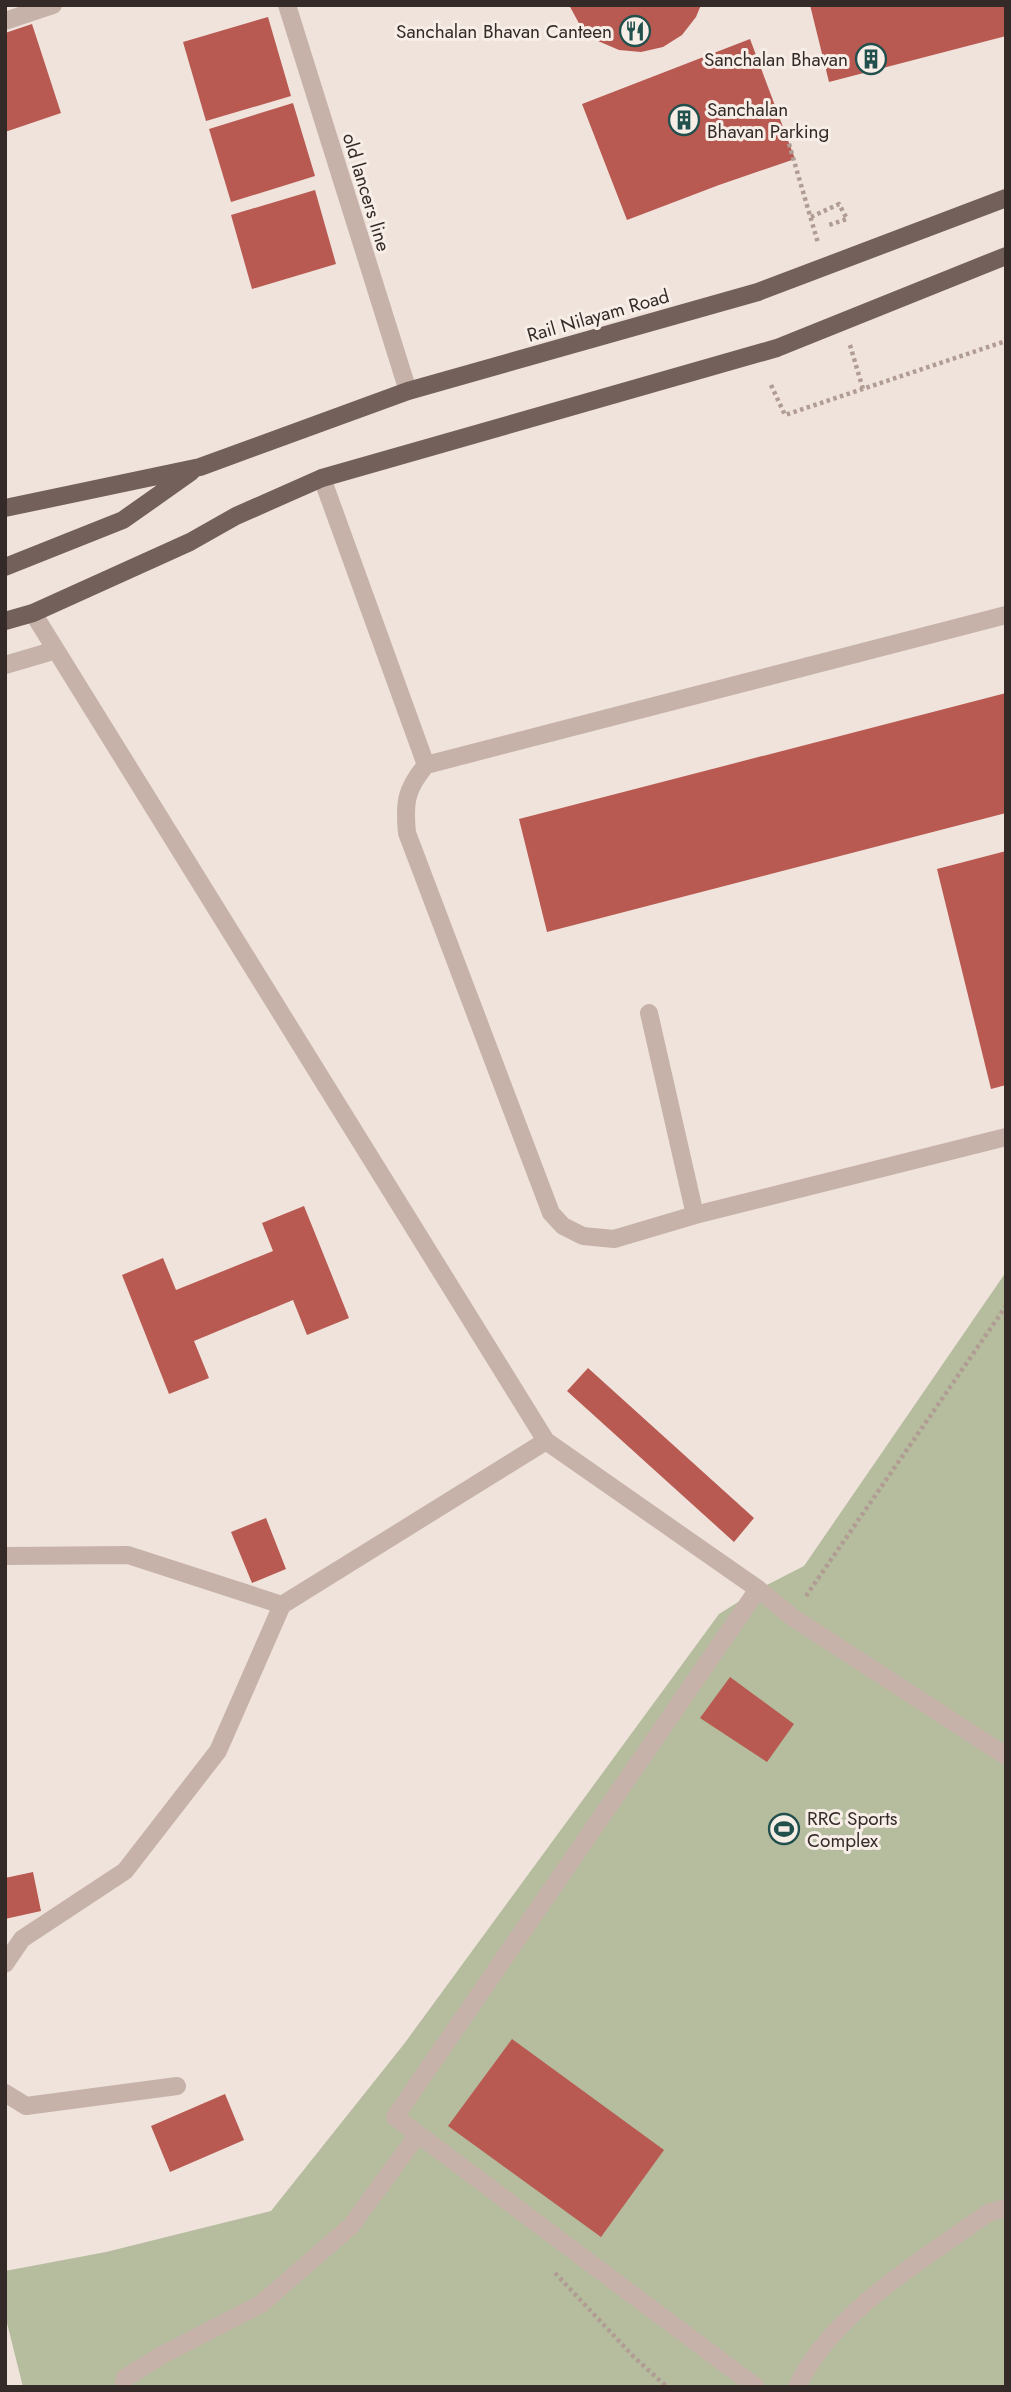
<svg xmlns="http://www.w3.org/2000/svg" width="1011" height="2392" font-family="Jost,sans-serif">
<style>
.green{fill:#b6bc9e}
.building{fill:#b85a51}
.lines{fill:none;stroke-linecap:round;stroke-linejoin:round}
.path{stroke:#b19c94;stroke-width:4.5;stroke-dasharray:3.5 3.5;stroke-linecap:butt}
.minor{stroke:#c6b2a9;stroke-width:18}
.major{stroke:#74605b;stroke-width:18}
.labels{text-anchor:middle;stroke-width:6;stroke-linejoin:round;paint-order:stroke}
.poi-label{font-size:19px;fill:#342a28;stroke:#f7eee8;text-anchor:end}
.street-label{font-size:19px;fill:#342a28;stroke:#f7eee8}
</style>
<rect width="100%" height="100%" fill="#efe3dc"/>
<path class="green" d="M1006,1272V2387H23L5,2315V2271L106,2252L271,2211L404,2044L719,1614L759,1589L804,1566Z"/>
<path class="building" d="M569,5H701L696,17L682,35L663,47L641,52L619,50L598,41L581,27Z
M810,5H1006V36L829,82Z
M268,17L291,96L206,121L183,42Z
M32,24L61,113L5,132V33Z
M750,39L795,159L719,185L627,220L582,104Z
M293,103L315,176L231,202L209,129Z
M315,190L336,264L252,289L231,215Z
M1006,693V813L547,932L519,819Z
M1006,851V1085L991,1089L937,869Z
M304,1206L349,1318L307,1335L293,1300L194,1341L209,1378L169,1394L122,1275L163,1258L176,1290L273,1251L262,1223Z
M588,1368L754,1518L734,1542L567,1391Z
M266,1518L286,1569L252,1583L231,1532Z
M730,1677L794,1724L767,1762L700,1718Z
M33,1872L41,1911L5,1919V1878Z
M512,2039L664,2150L601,2237L448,2126Z
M225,2094L244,2140L170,2172L151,2126Z"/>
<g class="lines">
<path class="path" d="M787,137L818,243
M811,217L839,204L847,219L829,225
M850,345L863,389
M771,385L785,415L1006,341
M806,1596L1006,1306
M555,2273L634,2357L667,2387"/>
<path class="minor" d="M287,5L408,391
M5,21L53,5
M322,478L426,765
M33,613L546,1441L758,1589L792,1617L1006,1756
M1006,615L426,765C406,789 404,802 407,833L551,1213L563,1226L583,1236L614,1239L695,1215L1006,1137
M5,665L56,650
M649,1013L695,1215
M5,1556L128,1555L282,1605L546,1441
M5,1964L22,1939L125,1871L218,1751L282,1605
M5,2093L26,2106L177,2086
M123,2387L125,2378L162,2355L261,2304L351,2226L418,2134
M756,2387L395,2117L758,1589
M797,2387C830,2314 925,2258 988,2213L1006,2208"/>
<path class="major" d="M5,508L200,467L408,391L758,292L1006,198
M5,567L123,520L191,472
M5,621L33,613L190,542L236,516L322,478L777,348L1006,256"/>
</g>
<defs>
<g id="restaurant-ring" transform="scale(1.575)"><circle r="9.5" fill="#f7eee8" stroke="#22504d" stroke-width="1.5"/><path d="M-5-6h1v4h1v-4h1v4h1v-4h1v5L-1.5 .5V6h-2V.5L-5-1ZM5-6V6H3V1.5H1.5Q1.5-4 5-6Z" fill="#22504d"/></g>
<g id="building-ring" transform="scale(1.575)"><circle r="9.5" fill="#f7eee8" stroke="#22504d" stroke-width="1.5"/><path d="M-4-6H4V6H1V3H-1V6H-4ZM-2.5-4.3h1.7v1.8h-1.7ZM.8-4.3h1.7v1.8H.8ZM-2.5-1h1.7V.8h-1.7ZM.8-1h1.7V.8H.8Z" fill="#22504d"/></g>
<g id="stadium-ring" transform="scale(1.575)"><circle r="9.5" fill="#f7eee8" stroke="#22504d" stroke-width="1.5"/><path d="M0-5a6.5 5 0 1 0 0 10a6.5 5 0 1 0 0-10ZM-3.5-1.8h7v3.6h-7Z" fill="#22504d"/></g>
</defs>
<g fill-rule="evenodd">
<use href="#restaurant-ring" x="635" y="31"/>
<use href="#building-ring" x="871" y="59"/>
<use href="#building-ring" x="684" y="120"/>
<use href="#stadium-ring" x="784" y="1829"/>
</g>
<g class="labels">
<g class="poi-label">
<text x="612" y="38">Sanchalan Bhavan Canteen</text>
<text x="848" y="66">Sanchalan Bhavan</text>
<text x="707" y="116" text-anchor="start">Sanchalan<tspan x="707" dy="22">Bhavan Parking</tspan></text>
<text x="807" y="1825" text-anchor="start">RRC Sports<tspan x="807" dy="22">Complex</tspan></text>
</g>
<g class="street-label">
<text transform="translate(367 192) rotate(73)" y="7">old lancers line</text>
<text transform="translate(598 315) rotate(-16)" y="7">Rail Nilayam Road</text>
</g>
</g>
<rect width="1011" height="2392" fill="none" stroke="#342a28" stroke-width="14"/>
</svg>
